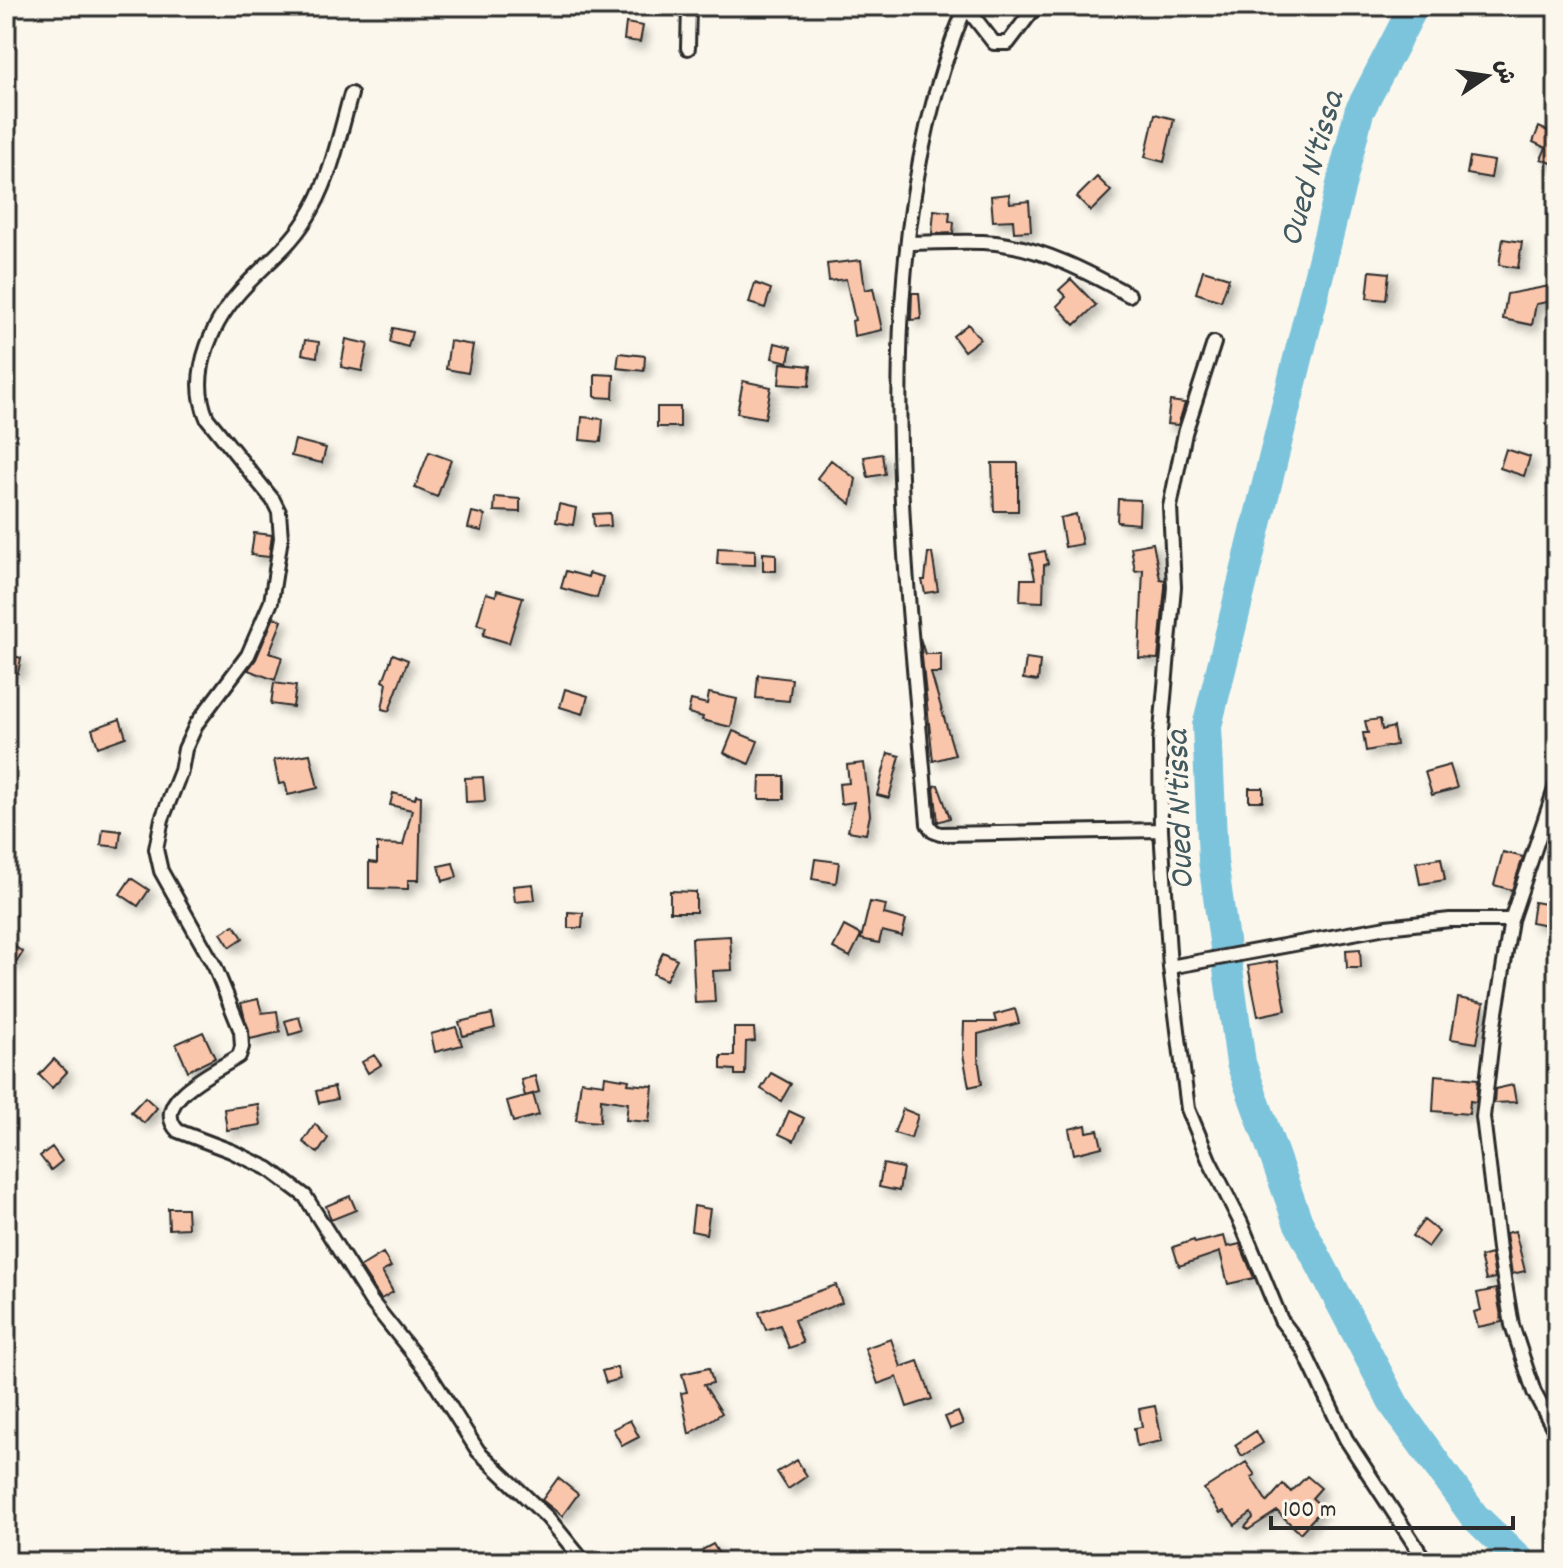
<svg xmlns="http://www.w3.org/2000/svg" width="1563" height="1568" font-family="Dekko,'Playpen Sans Arabic',sans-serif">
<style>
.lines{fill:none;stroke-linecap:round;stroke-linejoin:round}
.river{stroke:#7cc4dc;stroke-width:30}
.building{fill:#fac6ab;stroke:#2b2b2b;stroke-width:2;filter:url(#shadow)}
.street-casing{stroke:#2b2b2b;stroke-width:18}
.street{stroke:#fbf7ec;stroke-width:12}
.labels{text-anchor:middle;stroke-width:8;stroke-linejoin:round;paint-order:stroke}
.water-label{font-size:34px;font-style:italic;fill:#435960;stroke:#fbf7ec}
</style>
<defs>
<filter id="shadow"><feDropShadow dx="5.5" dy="5.5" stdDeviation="4" flood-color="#0004"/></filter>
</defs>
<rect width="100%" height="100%" fill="#fbf7ec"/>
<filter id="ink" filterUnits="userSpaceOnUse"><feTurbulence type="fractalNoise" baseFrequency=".0125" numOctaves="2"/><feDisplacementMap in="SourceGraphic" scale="16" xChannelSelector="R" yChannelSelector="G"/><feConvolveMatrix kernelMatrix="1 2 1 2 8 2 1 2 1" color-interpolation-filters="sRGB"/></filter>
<g filter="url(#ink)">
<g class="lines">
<path class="river" d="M1414,6L1359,112L1207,726L1213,861L1241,1063L1298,1222L1395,1406L1474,1516L1522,1562"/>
</g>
<path class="building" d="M626,23L643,26L640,42L624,40Z
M1155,114L1174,119L1164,162L1145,157Z
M1557,122V165L1541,159L1546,148L1533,142L1539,127L1552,133Z
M1470,157L1494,161L1491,178L1467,174Z
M1097,177L1111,191L1091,211L1077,197Z
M1009,194L1010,203L1029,201L1031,231L1014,232L1013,220L993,221L991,196Z
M934,210L950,212L949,221L954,222L953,233L932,234Z
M1503,239L1522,242L1518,268L1499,265Z
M861,260L865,290L873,288L882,330L854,336L852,321L855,320L846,279L829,281L827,264Z
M1203,270L1229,278L1221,301L1196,293Z
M1370,271L1389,273L1386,300L1367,298Z
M1071,279L1096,305L1075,325L1057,306L1066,297L1059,290Z
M755,283L771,289L765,308L749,303Z
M1550,286L1553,301L1536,304L1532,325L1503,319L1507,294Z
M912,293H919L921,319L911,320Z
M968,324L980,339L964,351L953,336Z
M393,328L412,332L408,347L390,342Z
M346,339L368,344L362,371L341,367Z
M305,340L319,342L317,357L302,354Z
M450,341L473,345L468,373L446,369Z
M775,343L791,347L788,362L772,358Z
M619,353L645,356L644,371L617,368Z
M781,363L811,366L809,386L779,384Z
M595,374L614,375L613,398L595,397Z
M743,381L771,387L765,418L737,413Z
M1170,401L1185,403L1178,425L1167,424Z
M657,407H680V427H657Z
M582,417L603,419L601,442L580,440Z
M295,440L326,448L322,463L291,456Z
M1506,449L1530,457L1524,476L1500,468Z
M429,452L451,460L437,497L415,488Z
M882,454L885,474L868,477L864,457Z
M831,460L856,479L851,504L817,478Z
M992,463H1018V511H994Z
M495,497L520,499V512L494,511Z
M1118,499L1140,500L1139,524L1117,522Z
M559,504L576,508L573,525L556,522Z
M472,512L485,515L482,531L468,528Z
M610,513L611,526L594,527L593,514Z
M1076,514L1082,544L1065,547L1060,518Z
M254,533L272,535L269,557L251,555Z
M1153,543L1160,579L1165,580V587L1158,659L1139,658L1143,570L1135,571L1131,547Z
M718,548L755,550V565L717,564Z
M1045,551L1048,564L1044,565L1043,602L1020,601L1021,579H1035L1030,554Z
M763,553L776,554V571H763Z
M928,553H932L938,591L925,593L922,580H925Z
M566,571L588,577L589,573L603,577L597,598L561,588Z
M497,590L523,597L509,643L483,635L486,627L477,624L486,593L496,596Z
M274,617L282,621L269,653L282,657L275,680L248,670L256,659Z
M920,638L925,654H941V673H931L955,755L933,761Z
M6,654L21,658L18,673L6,670Z
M393,654L408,660L389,711L382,709L387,683L383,681Z
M1026,659L1040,661L1038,681L1023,679Z
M758,675L792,679L789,701L756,698Z
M274,683L296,686L293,707L271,704Z
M565,689L588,696L583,714L560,707Z
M709,693L737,699L731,727L702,720L703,717L688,713L691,700L707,704Z
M120,719L126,737L98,747L92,729Z
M1380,719L1382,730L1393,727L1396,745L1366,751L1363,733H1368L1365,721Z
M733,731L758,741L749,764L724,753Z
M888,753L900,756L889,798L877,795Z
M310,754L318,788L288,795L285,783L279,784L274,760Z
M864,763L870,815L866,834L848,831L854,802L841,804L839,784L849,783L847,765Z
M1450,765L1457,788L1432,795L1425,772Z
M760,776H784V799H759Z
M483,777L485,801L466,802L465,778Z
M938,785L950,818L938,822L934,786Z
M1249,788H1263V801H1249Z
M393,793L415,799L416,795L421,796L419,880H408V889L369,888V862L377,863V844L403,845L412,810L390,805Z
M103,829L121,831L119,847L101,845Z
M1503,852L1523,857L1512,890L1494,885Z
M1441,858L1445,880L1420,884L1416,862Z
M815,859L839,862L836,883L812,879Z
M453,863L457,877L443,881L439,866Z
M131,878L149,890L138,906L120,894Z
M533,884L535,900L515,902L513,886Z
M670,891L696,892V912H670Z
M870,902L886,905L884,914L906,920L902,936L882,931L879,943L861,939Z
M1534,902L1551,905L1548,925L1531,922Z
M568,912L583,913L582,928H568Z
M234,925L243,938L230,947L221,933Z
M844,926L861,935L850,957L833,948Z
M730,936L732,970L713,971L715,1002L695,1003L692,938Z
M6,941L23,952L15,964L6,958Z
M1360,949L1361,968H1347L1346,950Z
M663,952L677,959L666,980L653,974Z
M1277,961L1286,1010L1258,1016L1248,966Z
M1458,998L1484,1003L1477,1043L1451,1039Z
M258,999L262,1013L277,1011L280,1032L250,1039L241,1003Z
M1015,1009L1019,1023L978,1034V1058L982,1084L969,1087L963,1054L964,1022H996L994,1015Z
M492,1014L495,1028L463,1036L459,1022Z
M299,1017L303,1031L289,1035L285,1021Z
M456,1027L462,1045L435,1052L431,1034Z
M734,1028H754L755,1041L746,1042L745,1075H735V1070L721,1069V1056H734Z
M203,1032L215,1058L188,1071L176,1044Z
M374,1055L381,1065L368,1073L362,1062Z
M54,1059L67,1072L52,1088L39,1075Z
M771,1073L791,1084L781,1101L761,1089Z
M1435,1075L1478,1079L1476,1102L1470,1101L1469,1114L1433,1111Z
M535,1076L539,1092L525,1096L521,1080Z
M605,1076L629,1080L628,1084L653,1086L649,1122L626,1120L628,1103L601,1099L600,1122L576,1120L581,1081L604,1084Z
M1513,1085L1516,1102L1494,1103L1495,1089Z
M334,1087L337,1099L319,1103L316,1091Z
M533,1094L539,1115L513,1122L507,1101Z
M145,1097L157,1108L144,1123L131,1112Z
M258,1104L261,1125L227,1130L224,1109Z
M903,1109L918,1115L911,1138L894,1133Z
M789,1111L804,1118L794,1141L779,1134Z
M315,1124L328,1138L318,1153L303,1142Z
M1086,1125L1087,1132L1098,1130L1102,1147L1074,1154L1069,1129Z
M52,1147L62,1161L51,1170L40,1156Z
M883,1164L903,1168L899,1191L879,1187Z
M350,1196L356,1210L331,1220L326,1206Z
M694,1206L710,1209L706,1234L691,1231Z
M168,1208H187L188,1228L169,1229Z
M1424,1220L1439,1232L1428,1247L1412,1236Z
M1515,1231L1525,1271L1512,1274L1506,1233Z
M1224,1236L1227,1247L1240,1244L1254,1278L1228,1284L1220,1252L1179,1266L1173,1247L1194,1240L1195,1243Z
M383,1253L391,1267L382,1272L393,1292L381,1299L360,1267Z
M1491,1254L1495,1278L1486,1280L1480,1257Z
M836,1285L842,1303L794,1320L803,1343L789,1348L780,1325L766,1330L759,1312Z
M1496,1289L1502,1322L1478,1327L1474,1312L1481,1310L1477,1293Z
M891,1339L901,1367L918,1361L932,1399L907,1407L897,1377L878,1384L865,1348Z
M617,1367L620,1379L606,1383L602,1371Z
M709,1368L713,1383L704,1385L722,1413L689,1434L681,1393L687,1392L682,1374Z
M1155,1406L1162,1441L1137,1446L1134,1428L1142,1427L1139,1409Z
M958,1412L963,1424L950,1429L945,1417Z
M630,1420L639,1437L622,1446L613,1429Z
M1256,1431L1263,1443L1242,1456L1235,1445Z
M797,1460L807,1476L788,1489L777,1472Z
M1246,1462L1255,1475L1251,1477L1267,1502L1283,1484L1291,1492L1307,1476L1321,1488L1312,1498L1323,1508L1300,1533L1277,1511L1248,1530L1245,1527L1253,1518L1251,1513L1235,1525L1224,1511L1220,1513L1204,1489Z
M558,1478L578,1494L562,1516L542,1500Z
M713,1544L724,1562H708L702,1550Z"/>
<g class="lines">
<g class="street-casing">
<path id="street" d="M966,6C861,254 906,563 928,824L933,831L940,834L1161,830
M966,7L994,43H1008L1036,6
M688,48L689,6
M351,94C339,136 330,184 305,221C289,246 267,263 247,284C214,318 187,372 207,418L273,500L279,512L281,538L271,602L248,655L197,723L185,749L181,771L162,819L156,849L161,871L215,967L241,1031L242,1047L239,1056C219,1070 148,1100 178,1131L231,1151L269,1169L305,1196L371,1301L430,1375L478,1451L548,1518L584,1562
M908,243C937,243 967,240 996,243C1044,249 1088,272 1129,295
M1214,343L1185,433L1170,507L1174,587L1160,742L1161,830L1170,967L1188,1109L1209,1160L1241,1223L1281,1320L1303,1349L1346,1439L1426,1562
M1557,783L1511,920L1493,1031L1483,1117L1499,1249L1512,1325L1534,1392L1557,1435
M1170,967L1386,927L1450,920H1511"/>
</g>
<use href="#street" class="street"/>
</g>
</g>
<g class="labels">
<g class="water-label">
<text transform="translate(1309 168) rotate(-74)" y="12">Oued N'tissa</text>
<text transform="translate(1177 810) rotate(-92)" y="12">Oued N'tissa</text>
</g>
</g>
<rect width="1563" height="1568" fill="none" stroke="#fbf7ec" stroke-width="32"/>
<rect x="16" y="16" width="1531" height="1536" fill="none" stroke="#2b2b2b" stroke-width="3" filter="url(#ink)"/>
<g transform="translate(1487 76) rotate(77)" stroke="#fbf7ec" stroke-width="6" paint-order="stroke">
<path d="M0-6L14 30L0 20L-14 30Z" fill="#2b2b2b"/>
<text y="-12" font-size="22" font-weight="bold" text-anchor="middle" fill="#2b2b2b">ش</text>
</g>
<path d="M1271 1516v12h242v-12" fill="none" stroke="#2b2b2b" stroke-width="4"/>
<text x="1283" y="1516" font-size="24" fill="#2b2b2b" stroke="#fbf7ec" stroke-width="6" paint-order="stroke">100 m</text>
</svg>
